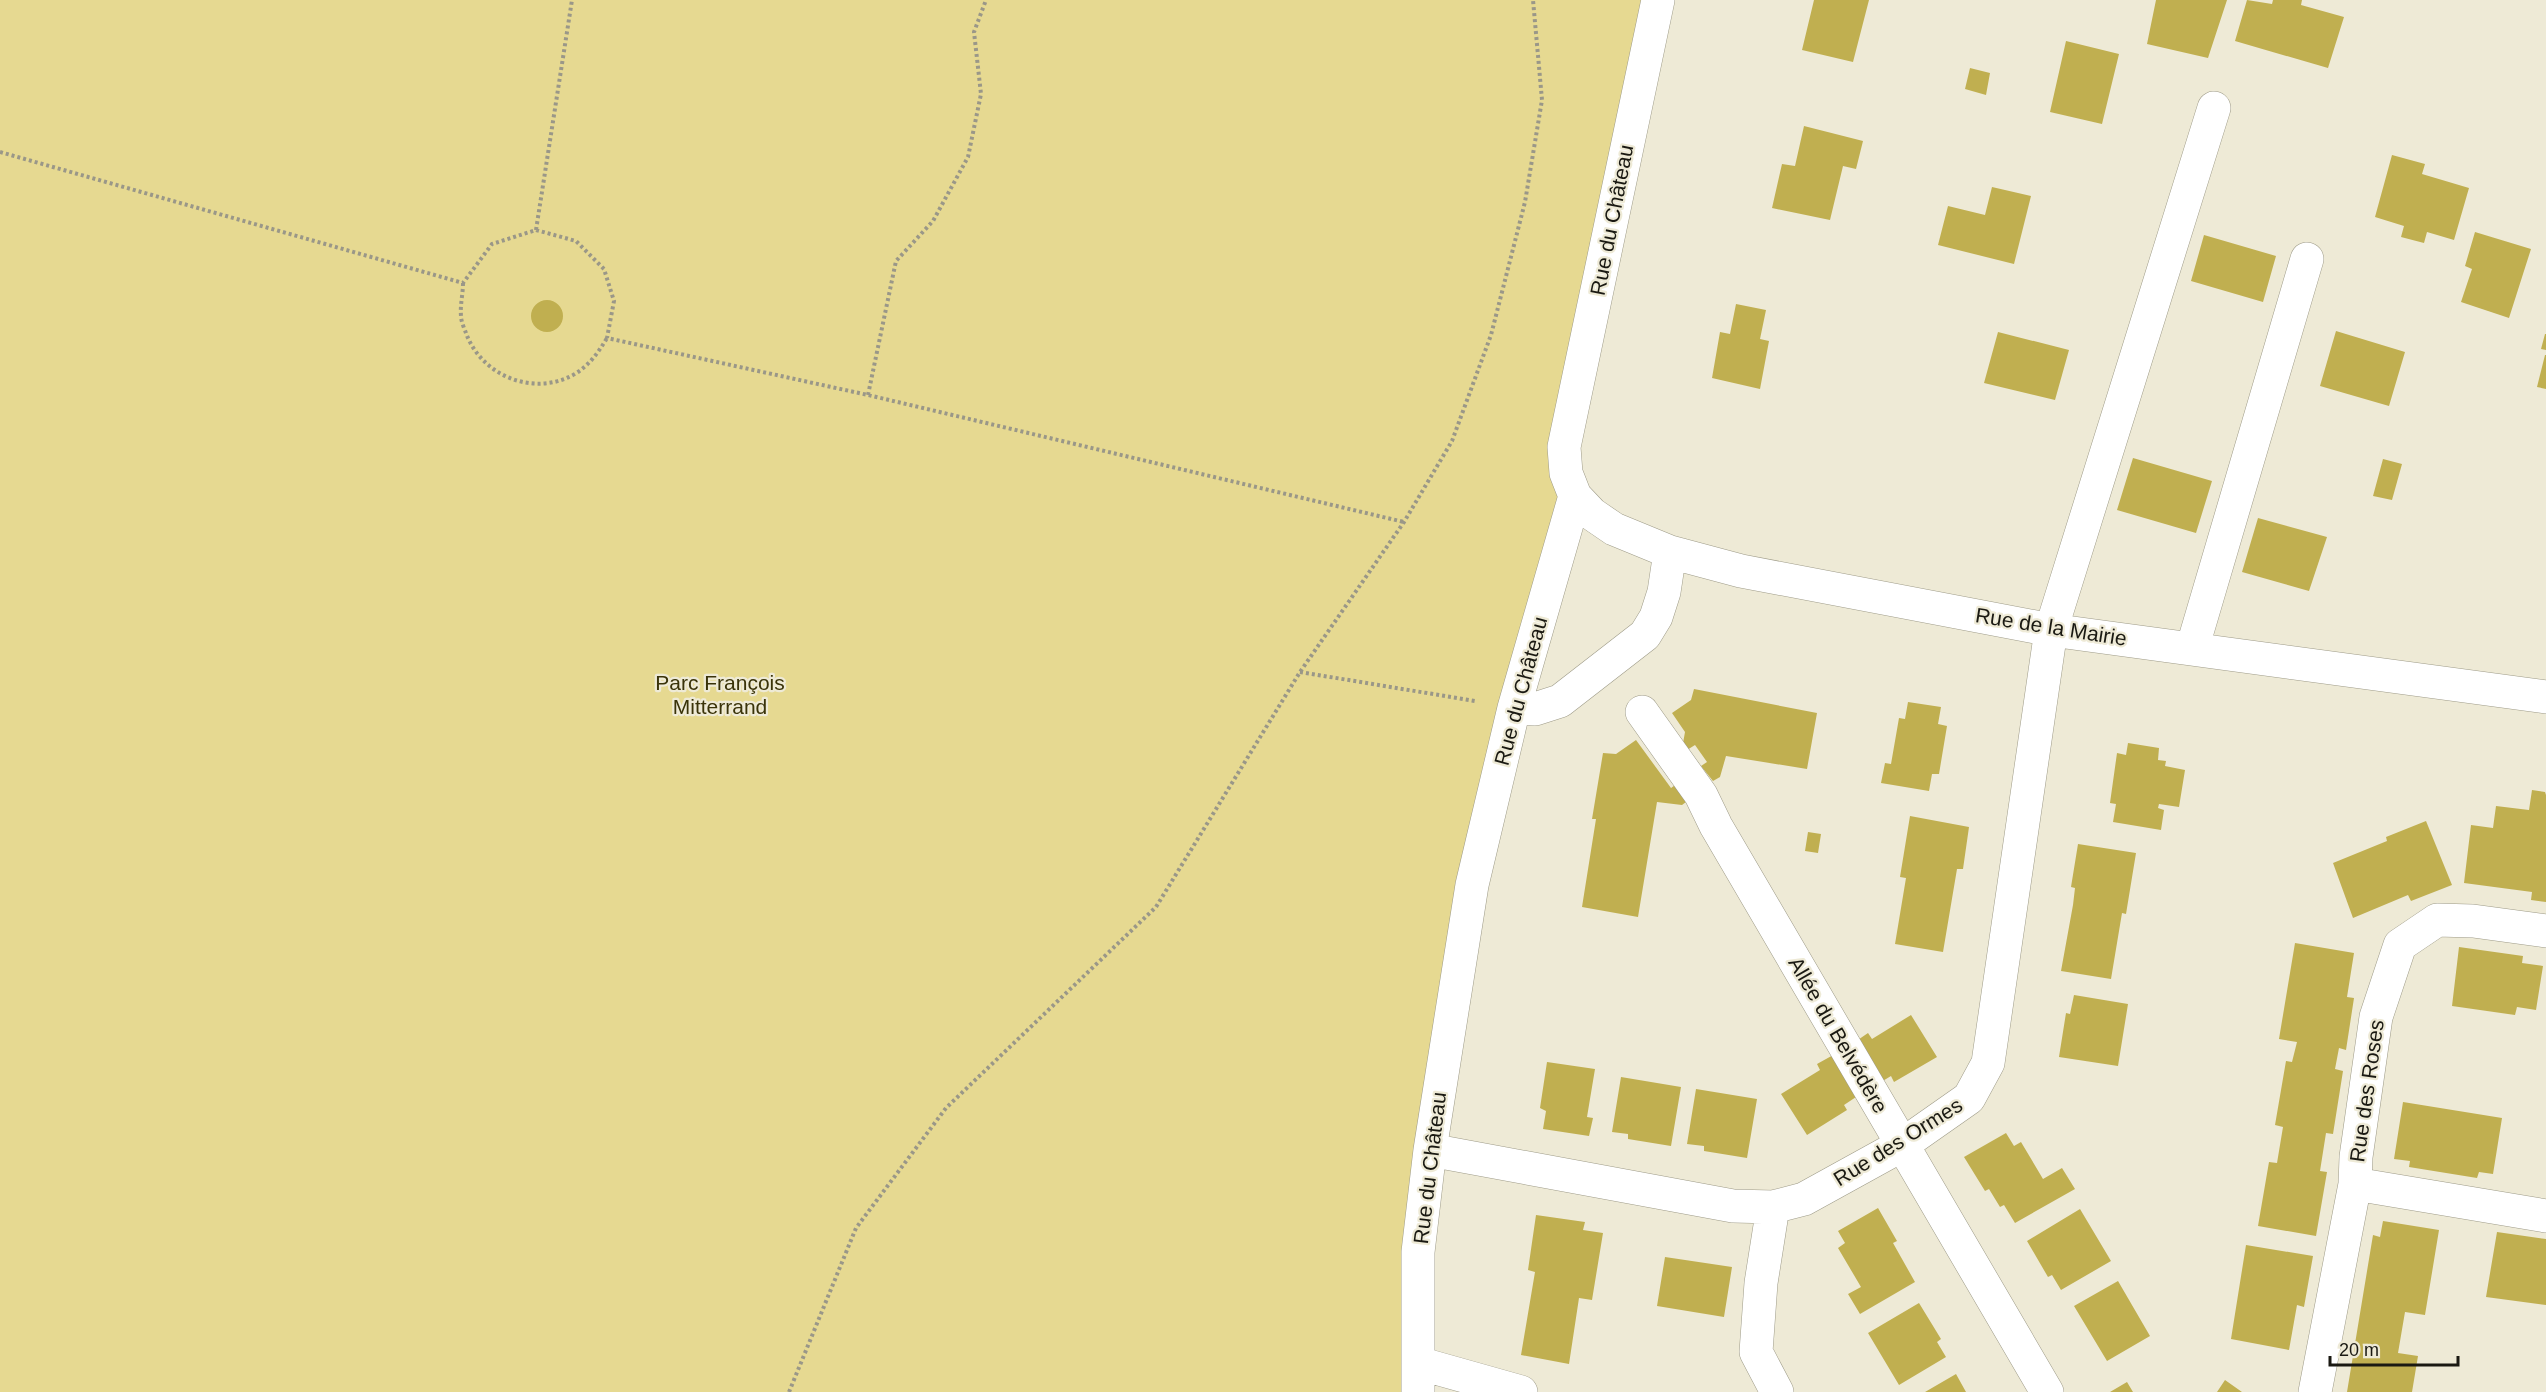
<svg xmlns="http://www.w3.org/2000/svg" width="2546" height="1392" font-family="Helvetica,sans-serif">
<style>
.green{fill:#e6d991}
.building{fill:#c0af50}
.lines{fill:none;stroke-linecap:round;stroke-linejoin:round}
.minor-casing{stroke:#9e9b88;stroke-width:34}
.path{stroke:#9a9788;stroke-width:4;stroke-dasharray:3 3;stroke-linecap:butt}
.minor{stroke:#fff;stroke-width:33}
.labels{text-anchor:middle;stroke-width:4.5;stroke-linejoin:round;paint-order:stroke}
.street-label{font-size:21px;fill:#1a1912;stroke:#eeead6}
.park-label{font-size:21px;fill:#3a3309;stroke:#eeead6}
</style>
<rect width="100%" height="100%" fill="#eeead6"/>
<path class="green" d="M0,0H1644L1562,493L1501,704L1405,1392H0Z"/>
<path class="building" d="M1814,0H1869L1853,62L1802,50Z
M2156,0H2227L2208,58L2147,44Z
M2247,0L2272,4L2273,0H2302L2301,5L2344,17L2328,68L2235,41Z
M2066,41L2119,54L2102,124L2050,112Z
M1970,68L1990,73L1986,95L1965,89Z
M1804,126L1863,141L1856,169L1843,166L1830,220L1772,208L1782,164L1795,166Z
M2392,155L2425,164L2422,174L2469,188L2454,240L2427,232L2424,243L2401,237L2404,226L2375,217Z
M1992,187L2031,196L2014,264L1938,245L1948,206L1985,215Z
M2475,232L2531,249L2509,318L2461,302L2472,269L2465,266Z
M2204,235L2276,256L2263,302L2191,281Z
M531 316a16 16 0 1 1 32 0a16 16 0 1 1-32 0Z
M1736,304L1766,310L1760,339L1769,341L1760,389L1712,378L1720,332L1730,334Z
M2336,331L2405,352L2389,406L2320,386Z
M1998,332L2069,350L2055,400L1984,383Z
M2545,334H2546V350L2541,349Z
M2545,355H2546V389L2537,387Z
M2133,458L2212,481L2196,533L2117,510Z
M2383,459L2402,464L2392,500L2373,496Z
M2258,518L2327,537L2309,591L2242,572Z
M1694,689L1817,713L1807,769L1726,756L1720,777L1713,781L1701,766L1707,762L1695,745L1687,750L1682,749L1685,732L1672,713L1691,700Z
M1908,702L1941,707L1938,724L1947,726L1939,774H1932L1929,791L1881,783L1885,763L1891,764L1899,718L1905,719Z
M1636,740L1671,788L1678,783L1690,799L1682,805L1657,802L1638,917L1582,907L1596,819H1592L1603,753L1616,754Z
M2128,743L2159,748L2158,760L2166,761L2165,766L2185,770L2179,807L2159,804L2158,808L2164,810L2161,830L2113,822L2116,804L2110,803L2117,753L2126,755Z
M2532,790L2545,792L2546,795V902L2531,900L2532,892L2464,883L2471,825L2493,828L2496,806L2529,810Z
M1910,816L1969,827L1963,869H1957L1943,952L1895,944L1906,878L1900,877Z
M2426,821L2452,885L2411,901L2408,895L2353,918L2333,863L2387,841L2386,837Z
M1808,832L1821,834L1818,853L1805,851Z
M2078,844L2136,853L2126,914L2122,913L2111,979L2061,971L2073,905L2075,888L2071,887Z
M2295,943L2354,953L2347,997L2354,998L2346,1050L2339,1048L2335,1069L2343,1071L2333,1134L2326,1133L2320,1171L2327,1172L2316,1236L2258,1226L2269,1162L2277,1163L2283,1127L2275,1125L2286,1061L2292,1062L2297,1042L2279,1039Z
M2459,947L2523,956L2522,963L2543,966L2536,1010L2517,1007L2515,1015L2452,1006Z
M2074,995L2128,1004L2118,1066L2059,1057L2066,1013L2070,1014Z
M1911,1015L1937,1057L1894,1082L1891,1076L1876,1085L1852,1044L1868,1033L1872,1039Z
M1835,1054L1859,1095L1844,1105L1847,1110L1807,1135L1781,1094L1820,1070L1817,1064Z
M1547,1062L1595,1069L1587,1117L1593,1118L1589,1136L1543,1129L1546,1111L1540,1108Z
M1621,1077L1681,1087L1671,1146L1628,1139V1134L1612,1132Z
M1696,1089L1757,1099L1747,1158L1704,1151V1146L1687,1144Z
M2403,1102L2502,1118L2493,1174L2479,1172L2477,1178L2409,1167L2410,1161L2394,1159Z
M2006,1133L2014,1146L2021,1142L2043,1179L2062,1168L2075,1189L2015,1223L2004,1205L2000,1207L1989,1189L1985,1191L1964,1157Z
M1878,1208L1897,1241L1893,1243L1915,1282L1860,1314L1848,1294L1861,1287L1838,1248L1845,1243L1838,1231Z
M2080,1209L2111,1261L2061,1290L2052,1275L2048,1277L2027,1241Z
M1536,1215L1585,1222L1583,1230L1603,1233L1592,1300L1579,1298L1569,1364L1521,1355L1535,1272L1528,1270Z
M2383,1221L2439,1230L2425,1315L2405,1312L2398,1353L2418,1356L2412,1392H2347L2373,1235L2380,1237Z
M2497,1232L2546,1239V1305L2486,1297Z
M2246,1245L2313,1256L2304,1307L2297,1305L2289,1350L2231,1339Z
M1665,1257L1732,1267L1724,1317L1657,1306Z
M2118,1281L2150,1336L2107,1361L2074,1306Z
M1919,1303L1941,1339L1937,1342L1946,1357L1899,1385L1868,1333Z
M1956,1374L1966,1392H1925Z
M2225,1380L2242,1392H2217Z
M2127,1382L2133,1392H2110Z"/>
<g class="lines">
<g class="minor-casing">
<path id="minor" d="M1575,496L1592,514L1614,529L1670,552L1741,571L2051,630L2546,697
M2192,649L2307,259
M1514,708L1535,709L1560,701L1645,635L1656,617L1664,592L1670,552
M1642,712L1701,795L1716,826L2047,1392
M1430,1150L1733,1206L1773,1207L1804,1199L1902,1145L1969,1098L1988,1063L2051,630L2214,108
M2355,1184L2546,1216
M1773,1207L1761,1283L1756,1352L1777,1392
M1418,1363L1521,1392
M1418,1392V1252L1430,1150L1472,885L1514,708L1575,496L1566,473L1564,447L1658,0
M2315,1392L2355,1184L2356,1157L2376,1017L2400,945L2437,920L2473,921L2546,931"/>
</g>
<path class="path" d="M0,152L463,283L492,244L536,230L576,241L604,269L614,301L607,338L868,395L1404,522
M536,230L572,0
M463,283C463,294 460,305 461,316C461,321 464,328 466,333C481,375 532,397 573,375C589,366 598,353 607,338
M868,395L896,261L933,221L968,157L981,94L974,32L986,0
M1300,672L1475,701
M789,1392L856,1228L946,1108L1156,907L1300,672L1404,522L1452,441L1491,335L1525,202L1542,100L1533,0"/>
<use href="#minor" class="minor"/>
</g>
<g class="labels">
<g class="street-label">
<text transform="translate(1612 220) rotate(-79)" y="7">Rue du Château</text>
<text transform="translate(2051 627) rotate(9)" y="7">Rue de la Mairie</text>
<text transform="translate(1521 691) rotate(-75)" y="7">Rue du Château</text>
<text transform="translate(1838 1035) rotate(60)" y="7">Allée du Belvédère</text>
<text transform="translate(2367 1091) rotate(-82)" y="7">Rue des Roses</text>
<text transform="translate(1898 1142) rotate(-32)" y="7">Rue des Ormes</text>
<text transform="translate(1430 1168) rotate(-83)" y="7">Rue du Château</text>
</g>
<g class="park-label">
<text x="720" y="690">Parc François<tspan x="720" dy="24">Mitterrand</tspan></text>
</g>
</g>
<path d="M2330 1356v9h128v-9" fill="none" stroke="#1a1912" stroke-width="3"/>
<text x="2339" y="1356" font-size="18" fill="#1a1912" stroke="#eeead6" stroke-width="4.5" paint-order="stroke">20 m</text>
</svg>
